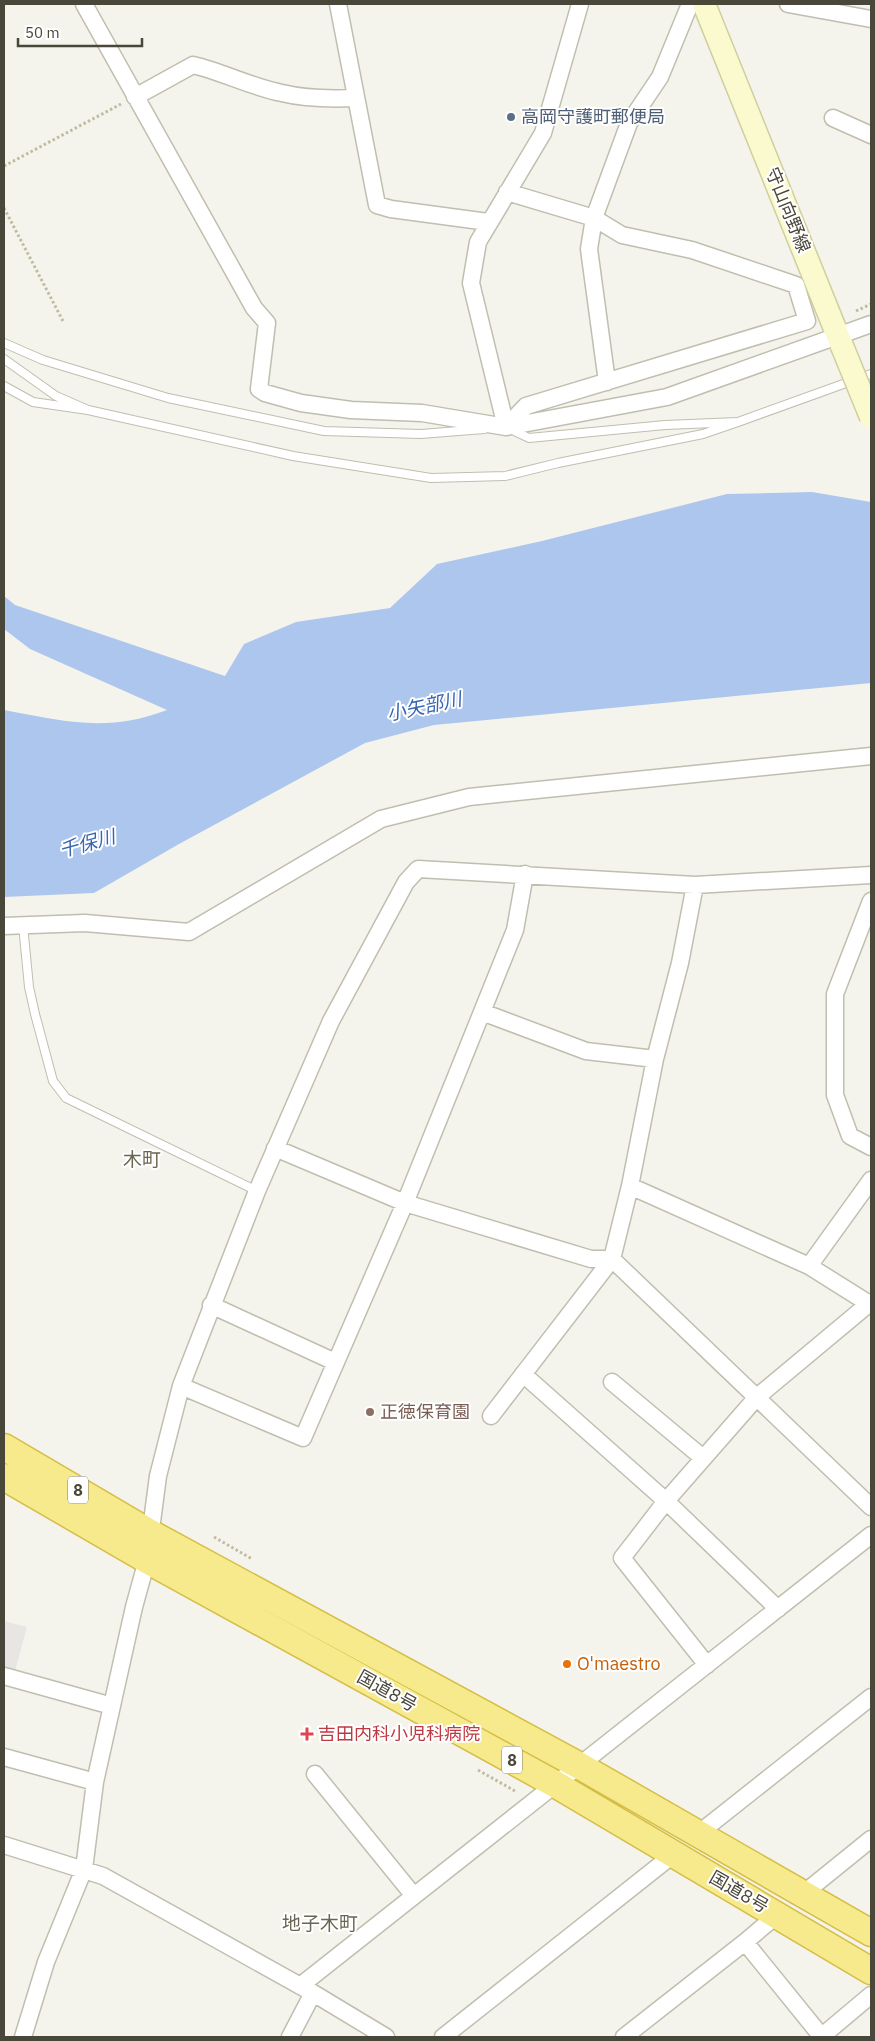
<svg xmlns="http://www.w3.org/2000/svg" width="875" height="2041" font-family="'IBM Plex Sans','Noto Sans JP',sans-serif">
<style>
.parking{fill:#e7e6e3}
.water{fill:#adc6ed}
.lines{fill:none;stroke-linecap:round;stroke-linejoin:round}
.service-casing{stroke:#c0beaf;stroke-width:10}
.minor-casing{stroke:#c0beaf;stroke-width:19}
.secondary-casing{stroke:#d1ce9e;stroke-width:25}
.trunk-casing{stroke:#d5bd46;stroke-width:29}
.path{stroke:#c1bca1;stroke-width:3;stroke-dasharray:2.5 2.5;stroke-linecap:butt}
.service{stroke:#fff;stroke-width:8}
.minor{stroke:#fff;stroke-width:16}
.secondary{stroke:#fbfacf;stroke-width:22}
.trunk{stroke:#f6ea8c;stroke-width:26}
.secondary-bridge-casing{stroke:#d1ce9e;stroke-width:25;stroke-linecap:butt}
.secondary-bridge{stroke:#fbfacf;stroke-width:22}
.service-dot{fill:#5c6f8a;stroke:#fff;stroke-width:2}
.education-dot{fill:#8d6e63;stroke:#fff;stroke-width:2}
.food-dot{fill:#e8710a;stroke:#fff;stroke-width:2}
.health-dot{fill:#e0444e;stroke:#fff;stroke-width:2}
.labels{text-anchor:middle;stroke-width:4;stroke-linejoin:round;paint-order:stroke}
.shield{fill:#fff;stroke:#807e75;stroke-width:1}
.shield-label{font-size:16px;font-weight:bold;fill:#49463a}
.service-label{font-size:18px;fill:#4e5e75;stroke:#fff;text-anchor:start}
.street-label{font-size:18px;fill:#49463a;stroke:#fff}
.education-label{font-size:18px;fill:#785e54;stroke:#fff;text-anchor:start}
.food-label{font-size:18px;fill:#c56008;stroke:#fff;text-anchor:start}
.health-label{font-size:18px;fill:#be3a42;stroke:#fff;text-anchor:start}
.water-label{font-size:19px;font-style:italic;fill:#3865b0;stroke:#fff}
.neighbourhood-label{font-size:19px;fill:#6b6652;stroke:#fff}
</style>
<rect width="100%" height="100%" fill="#f5f4ec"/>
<path class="parking" d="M4,1621L27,1627L15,1671L4,1667Z"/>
<path class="water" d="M812,492L871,502V683L434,725L365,743L179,844L94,893L4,897V710C64,721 107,733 167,710L30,649L4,629V596L15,605L225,676L244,644L296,622L390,608L437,564L542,541L727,494Z"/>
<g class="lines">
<g class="service-casing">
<path id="service" d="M4,343L43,360L168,398L324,431L421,434L484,429
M4,359L56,396L88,410L33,402L4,386
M88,410L293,456L431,478L505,476L558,463L703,434L738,422L665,425L529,438L510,429
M738,422L871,374
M23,925L29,987L35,1014L53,1081L66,1098L257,1191"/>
</g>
<g class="minor-casing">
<path id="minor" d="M84,4L254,308L267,323L259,389L265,393L301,403L351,410L422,413L506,427L667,397L871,324
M338,4L377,205L391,209L488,222
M788,4L871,19
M135,97L193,65C223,72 251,87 282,93C306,99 331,99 355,98
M833,118L871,135
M607,382L589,249L594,218L629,123L660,77L690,4
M506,427L526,406L807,321L796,285L692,250L622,235L594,218L507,192
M506,427L471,283L478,242L543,133L580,4
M871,901L835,994V1095L850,1136L871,1147
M4,926L85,923L189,932L381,819L469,797L871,756
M482,1012L586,1051L655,1059
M275,1148L405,1203L591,1259H612L871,1507
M630,1186L809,1266L871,1305
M809,1266L871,1180
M211,1305L335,1362
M523,1374L666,1501L778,1609
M612,1382L703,1458
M181,1386L303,1438L405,1203L515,930L525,874
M491,1416L612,1259L630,1186L655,1059L680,963L695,885
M707,1665L622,1558L666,1501L757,1397L871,1302
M4,1676L112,1706
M4,1757L95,1782
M315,1774L414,1896
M698,1834L871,1697
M4,1845L103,1876L313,1993L386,2037
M803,1894L871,1839
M745,1942L777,1915
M300,1986L871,1535
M23,2037L46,1962L84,1869L95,1782L134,1607L147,1560L158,1476L181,1386L257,1191L331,1021L406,882L418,869L695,885L871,875
M290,2037L313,1993
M443,2037L674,1854
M624,2037L745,1942L822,2037
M821,2037L871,1995"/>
</g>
<g class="secondary-casing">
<path id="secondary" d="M704,4L842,346"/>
</g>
<g class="trunk-casing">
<path id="trunk" d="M4,1447L152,1534L580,1766L871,1933
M4,1477L147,1560L555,1784L871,1971"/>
</g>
<path class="path" d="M4,166L121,104
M4,208L64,323
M856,311L871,304
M214,1537L252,1559
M478,1770L515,1791"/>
<use href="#service" class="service"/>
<use href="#minor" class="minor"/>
<use href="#secondary" class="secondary"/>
<use href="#trunk" class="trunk"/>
<g class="secondary-bridge-casing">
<path id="secondary-bridge" d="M842,346L871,417"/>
</g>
<use href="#secondary-bridge" class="secondary-bridge"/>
</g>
<circle class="service-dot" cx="511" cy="117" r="5"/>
<circle class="education-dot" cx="370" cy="1412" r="5"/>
<circle class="food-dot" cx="567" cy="1664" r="5"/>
<path class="health-dot" d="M304.5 1726.5h5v5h5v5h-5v5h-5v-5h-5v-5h5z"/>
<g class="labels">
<g class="shield">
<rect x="68" y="1476.5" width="20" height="27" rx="4"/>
<rect x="502" y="1746.5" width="20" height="27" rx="4"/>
</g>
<g class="shield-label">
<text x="78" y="1496">8</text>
<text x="512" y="1766">8</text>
</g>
<g class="service-label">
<text x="521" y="123">高岡守護町郵便局</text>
</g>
<g class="street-label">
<text transform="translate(788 210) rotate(68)" y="6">守山向野線</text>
<text transform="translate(387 1691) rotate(29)" y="6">国道8号</text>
<text transform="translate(739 1892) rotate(30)" y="6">国道8号</text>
</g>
<g class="education-label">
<text x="380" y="1418">正徳保育園</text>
</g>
<g class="food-label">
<text x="577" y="1670">O'maestro</text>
</g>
<g class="health-label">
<text x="318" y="1740">吉田内科小児科病院</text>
</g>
<g class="water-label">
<text transform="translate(424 706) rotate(-12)" y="7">小矢部川</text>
<text transform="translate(87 843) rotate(-15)" y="7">千保川</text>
</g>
<g class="neighbourhood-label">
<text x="142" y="1166">木町</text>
<text x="320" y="1930">地子木町</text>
</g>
</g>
<rect width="875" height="2041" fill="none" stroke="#49463a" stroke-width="10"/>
<path d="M18 38v8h124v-8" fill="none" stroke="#49463a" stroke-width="2.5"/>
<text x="25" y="38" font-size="15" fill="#49463a" stroke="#ffffff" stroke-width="4" paint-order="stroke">50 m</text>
</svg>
